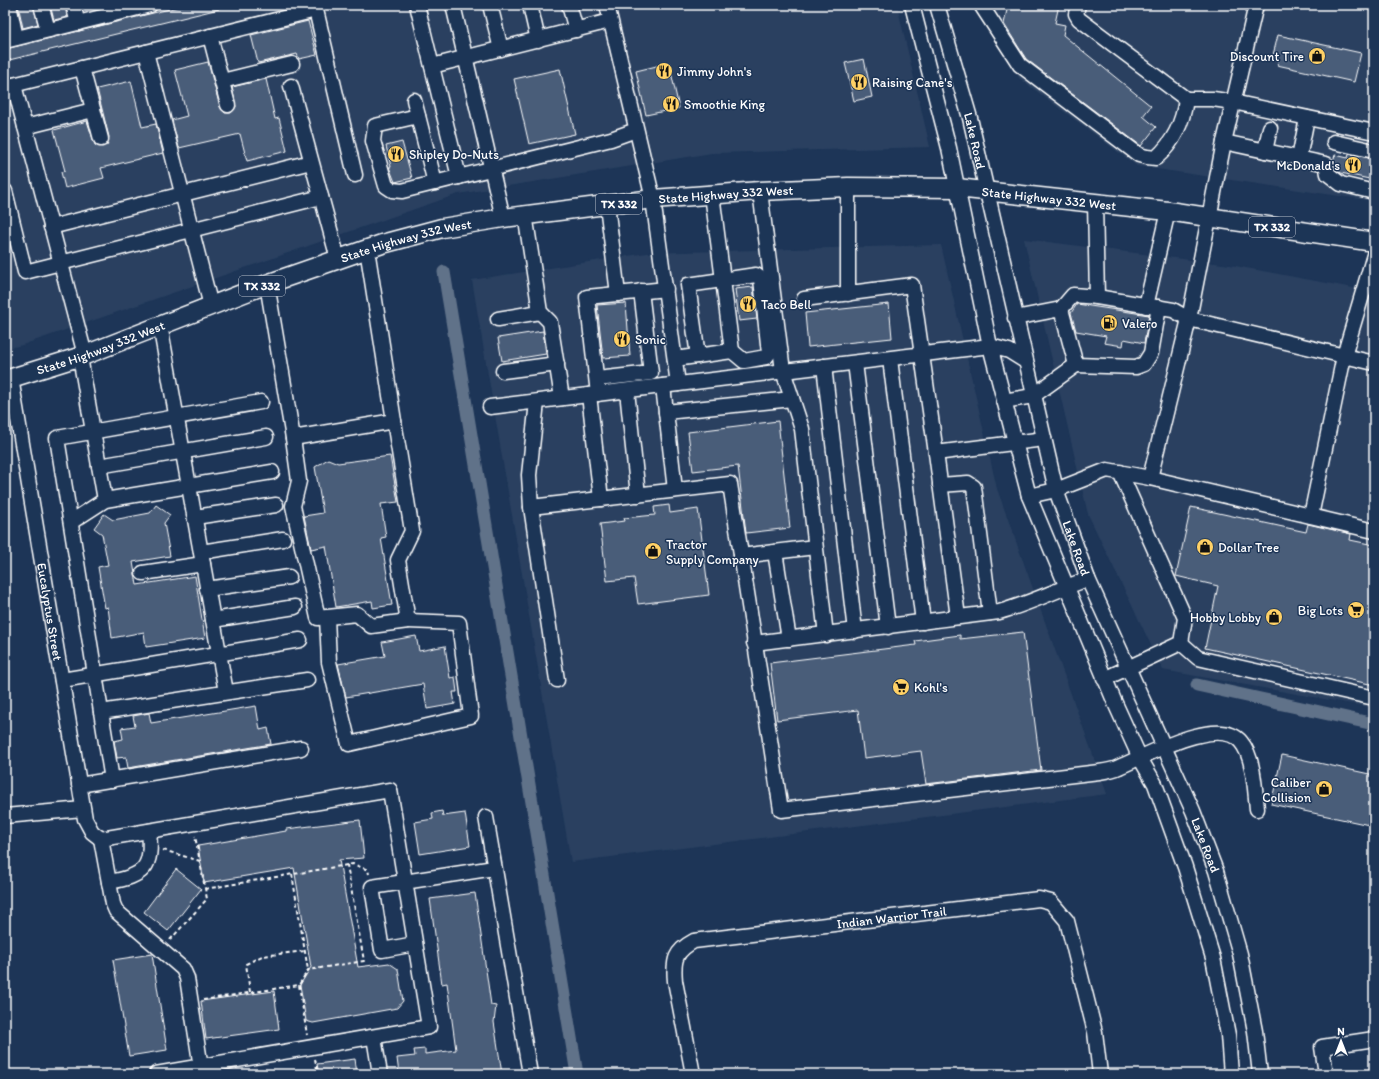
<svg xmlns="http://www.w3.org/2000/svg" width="1379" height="1079" font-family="Itim,sans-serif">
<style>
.built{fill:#2a4161}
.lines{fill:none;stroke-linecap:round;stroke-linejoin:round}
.canal{stroke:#617289;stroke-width:13}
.building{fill:#4a5d79;stroke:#fff}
.minor-casing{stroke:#fff;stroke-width:17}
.major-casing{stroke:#fff;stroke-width:21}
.path{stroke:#fff;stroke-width:2;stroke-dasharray:4 3;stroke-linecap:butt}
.minor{stroke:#1d3557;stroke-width:14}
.major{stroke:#1d3557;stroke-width:18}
.labels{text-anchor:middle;stroke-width:3;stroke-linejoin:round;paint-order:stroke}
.shield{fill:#1d3557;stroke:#bbc2cd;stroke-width:1}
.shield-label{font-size:12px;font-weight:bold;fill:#fff}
.poi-label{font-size:13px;fill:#fff;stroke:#1d3557;text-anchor:start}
.street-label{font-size:13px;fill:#fff;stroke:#1d3557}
</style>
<rect width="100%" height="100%" fill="#1d3557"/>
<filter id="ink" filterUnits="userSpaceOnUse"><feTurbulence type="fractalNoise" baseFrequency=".025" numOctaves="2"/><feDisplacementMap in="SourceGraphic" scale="8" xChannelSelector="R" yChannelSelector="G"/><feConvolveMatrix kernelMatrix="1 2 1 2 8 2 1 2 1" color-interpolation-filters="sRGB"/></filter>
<g filter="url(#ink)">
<path class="built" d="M5,5H897L930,147L712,153L458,194L22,345L5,349Z
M976,5H1374V201L1137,166L1019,78Z
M1024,239L1230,265L1374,292V708L1163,670L1088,514Z
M941,245L997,489L1107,794L571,862L472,280L647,253Z"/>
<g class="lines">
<path class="canal" d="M444,272L577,1074
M1197,685L1374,724"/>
</g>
<path class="building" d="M18,5H33L38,24L23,28Z
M50,5H65L67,17L54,20Z
M186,5H218L219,9L5,61V49Z
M1008,5H1059L1055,23L1065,25L1063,35L1151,106L1143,116L1156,127L1141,146L1026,59L1004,24Z
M308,21L317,55L299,59L297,54L258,63L251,35Z
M1278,35L1361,53L1354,82L1277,65L1278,60L1272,59Z
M864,59L872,97L854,101L845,63Z
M208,62L220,107L225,113H231L236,107L232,87L266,79L275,119L279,118L287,151L247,161L240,134L179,148L172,120L187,116L175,70Z
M669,63L679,108L646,115L636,71Z
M560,69L575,134L529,144L514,79Z
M131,81L142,127L156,124L163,153L101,168L104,178L65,188L61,172L65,171L54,130L87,121L95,145L99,147L107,145L109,137L97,89Z
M402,142L412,178L395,182L389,167H391L386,146Z
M1349,154L1374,159V180L1341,173L1336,169L1333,161L1335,155L1348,158Z
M753,287L757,319L739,321L735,289Z
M626,303L630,356L603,358L597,305Z
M889,304L892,338L808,347L805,313Z
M1077,304L1149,315L1144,343L1124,339L1123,346L1104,343L1106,336L1076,331L1071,313Z
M543,331L546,354L502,361L498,338Z
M778,421L790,528L746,533L738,466L693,471L688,432Z
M390,456L398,502L381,504L386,537L381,538L392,605L373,608L372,601L336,607L326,546L311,549L304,516L323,513L315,467L328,459L338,463Z
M156,505L170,515L164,523L170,556L133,562L137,585L195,576L205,638L146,647L144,632L112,638L108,607L105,608L98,567L108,565L102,534L94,528L104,514L113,520L150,513Z
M669,505L670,513L698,509L709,595L638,604L634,578L607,581L600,524L625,521L624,518L655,515L654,507Z
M1191,507L1306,532L1308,524L1351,534L1350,540L1374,545V685L1205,648L1218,586L1176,576Z
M1023,632L1041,770L926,784L921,751L864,758L858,710L777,720L770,663L916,645L915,641L960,635V639Z
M416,636L419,651L445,646L450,678L455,677L457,692H453L455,704L427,709L423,684L346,697L338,664L385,656L382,642Z
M256,706L260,730L268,728L271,744L128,768L126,757L117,758L114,741L123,739L121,728L135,726L133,716L149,713L151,723Z
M1282,755L1374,775V826L1271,804Z
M442,811L443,816L465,813L470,846L420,854L415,822L433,819L432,813Z
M360,820L364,858L339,860L358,967L389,963L398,969L403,1001L397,1008L313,1023L306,1021L300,985L311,967L294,868L204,883L198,846L286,831V829Z
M176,869L201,889L168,931L144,912Z
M475,893L491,1005L496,1006L494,1022L502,1074H399L397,1058L415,1056L414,1050L425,1049V1054L456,1050L447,983L442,984L430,899Z
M152,954L167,1050L129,1056L113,960Z
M274,991L279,1029L206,1039L201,1001Z
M355,1059L357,1074H319L317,1064Z"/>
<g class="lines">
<g class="minor-casing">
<g id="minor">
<path d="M9,5L16,38"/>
<path d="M41,5L48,30"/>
<path d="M73,5L78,23"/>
<path d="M417,5L459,177"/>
<path d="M453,5L503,218"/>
<path d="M490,5L501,49"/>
<path d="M530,5L538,40"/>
<path d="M569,5L576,30"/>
<path d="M607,5L653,199L678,384"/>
<path d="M912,5L949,148L990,346L1029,496L1115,703L1140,758L1155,784L1185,867L1213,958L1228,1035L1231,1074"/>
<path id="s1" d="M937,5L970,118L1056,490L1088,579L1193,811L1216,871L1240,954L1255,1031L1260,1074"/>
<path d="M981,5L1020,65L1139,155L1147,157L1156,158C1174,142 1183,122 1186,99"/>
<path d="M1078,5L1076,14L1079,19L1186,99H1213L1233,102L1374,132"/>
<path d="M210,36L228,105"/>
<path d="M5,41L150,5"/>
<path d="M146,52L211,306"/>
<path d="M432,66L610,21"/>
<path d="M82,68L101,139"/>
<path d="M222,81L292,64"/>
<path d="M14,85L85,355"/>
<path d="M291,86L338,259"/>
<path d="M5,87L316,10L355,175"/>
<path d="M414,100L435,183"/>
<path d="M418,116L375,126L373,141L386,186L392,190L402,191L611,139L636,130"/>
<path d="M25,127L93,110"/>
<path d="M1224,142L1326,164L1328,174L1341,184L1374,192"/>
<path d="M1334,142L1374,151"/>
<path d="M1265,151L1270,128"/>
<path d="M1299,158L1307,118"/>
<path d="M5,191L25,272L321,197"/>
<path d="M760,191L783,371L802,429L826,635"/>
<path d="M1095,203L1097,297"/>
<path d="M607,205L618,294"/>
<path d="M525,214L540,312L550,322L562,398"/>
<path d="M51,227L311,162"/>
<path d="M267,284L293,438L394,421L367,249"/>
<path d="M848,294V187"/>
<path d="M804,299L912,285L936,453L1044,439"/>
<path d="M1146,306L1168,211"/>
<path d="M1061,309L1073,295L1097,297L1173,310L1189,319L1374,363"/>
<path d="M498,319L540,312"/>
<path d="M160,325L226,692"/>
<path d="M698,356L688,285L756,275L761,279L769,353L766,357L744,361L732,351"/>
<path d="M80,357L105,500"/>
<path d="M675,359L732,351L712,194"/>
<path d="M890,359L923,622"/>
<path d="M855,363L888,627"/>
<path d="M1076,365L1136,367L1144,364L1151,353L1159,307"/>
<path d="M824,366L855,631"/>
<path d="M503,371L557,364"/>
<path id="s2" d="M11,378L85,819L92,832L101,839"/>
<path d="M597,379L651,373L641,291"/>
<path d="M663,386L675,490"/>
<path d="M627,391L638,495"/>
<path d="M598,394L587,297L666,289"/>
<path d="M589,395L601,499"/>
<path d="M1004,401L1033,396L1076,365L1061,309L1015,318"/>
<path d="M537,402L529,475L531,507L557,680"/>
<path d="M490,407L990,346L1009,351L1025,361"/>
<path d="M666,412L792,399"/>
<path d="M293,438L299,481L293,506L318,618L357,614L371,626L408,621L398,560L412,531L394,421"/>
<path d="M936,453L958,617"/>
<path d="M99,466L266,437"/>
<path d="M1150,478L1189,319L1224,142L1256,5"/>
<path d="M940,485L968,483L974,487L990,613"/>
<path d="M1029,496L1056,490L1107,470L1150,478L1374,531"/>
<path d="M531,507L730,484L781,810L1099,772C1106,771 1113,770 1119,767C1144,757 1219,714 1241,742C1254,757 1255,790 1257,809"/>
<path d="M1311,516L1344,356L1374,255"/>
<path d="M195,517L276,505"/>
<path d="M71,522L105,500L272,472"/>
<path d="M201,552L283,539"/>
<path d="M775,552L789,639"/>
<path d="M741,556L815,547"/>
<path d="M143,573L203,564"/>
<path d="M207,589L289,577"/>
<path d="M327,617L329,662L349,744L471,716L459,623L408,621"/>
<path d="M213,620L295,607"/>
<path d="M754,643L999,612C1029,604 1058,589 1088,579"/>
<path d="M1181,643L1198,658L1374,698"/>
<path d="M1104,679L1181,643L1185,618L1120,472"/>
<path d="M62,680L300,640"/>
<path d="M101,712L307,680"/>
<path d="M112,780L57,438L261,402"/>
<path d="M79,785L301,748"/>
<path d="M5,816L83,809"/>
<path d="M486,817L530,1074"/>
<path d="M101,839L390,790L429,1027L156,1074"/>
<path d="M101,839L113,904L116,911L183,969L187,978L202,1074"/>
<path d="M109,882C144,876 153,868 149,831"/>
<path d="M415,944L382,950L372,887L494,868"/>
<path d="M374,1037L380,1074"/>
<path id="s3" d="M693,1074L675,981C673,960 675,951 694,941L1039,899L1051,902L1067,921L1095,1032L1100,1074"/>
<path d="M1326,1074L1322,1047L1374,1039"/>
</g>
</g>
<g class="major-casing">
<g id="major">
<path id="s4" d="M5,380L85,355L267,284L382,244L442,228L503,218L653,199L760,191L848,187L957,188L1168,211L1374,242"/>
</g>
</g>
<path class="path" d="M163,850L200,861
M292,874L308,970
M205,889L353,864L368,870L369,874
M170,940L207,899L195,836
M299,985L307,1035
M250,992L246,964L262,956L305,951
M203,1000L299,985L308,970L364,961L347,865
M315,1059L318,1074"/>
<use href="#minor" class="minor"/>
<use href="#major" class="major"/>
</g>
</g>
<defs>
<g id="shop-disc" transform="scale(0.9)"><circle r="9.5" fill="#ffd166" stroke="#1d3557"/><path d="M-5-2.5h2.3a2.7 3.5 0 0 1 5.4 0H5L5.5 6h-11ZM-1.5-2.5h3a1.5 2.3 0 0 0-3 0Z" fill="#111"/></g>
<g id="restaurant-disc" transform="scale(0.9)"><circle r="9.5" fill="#ffd166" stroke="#1d3557"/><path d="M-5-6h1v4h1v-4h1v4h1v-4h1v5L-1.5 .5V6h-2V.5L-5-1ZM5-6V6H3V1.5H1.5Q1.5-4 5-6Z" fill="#111"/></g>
<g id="fuel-disc" transform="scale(0.9)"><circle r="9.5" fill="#ffd166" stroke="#1d3557"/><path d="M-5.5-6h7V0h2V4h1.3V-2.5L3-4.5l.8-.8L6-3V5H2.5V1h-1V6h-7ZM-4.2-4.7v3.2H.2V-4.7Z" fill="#111"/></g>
<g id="supermarket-disc" transform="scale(0.9)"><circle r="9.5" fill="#ffd166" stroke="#1d3557"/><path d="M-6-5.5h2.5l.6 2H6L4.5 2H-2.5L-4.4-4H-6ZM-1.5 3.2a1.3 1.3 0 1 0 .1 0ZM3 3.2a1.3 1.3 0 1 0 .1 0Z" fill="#111"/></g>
</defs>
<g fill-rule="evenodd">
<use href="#shop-disc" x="1317" y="56"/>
<use href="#restaurant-disc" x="664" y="71"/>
<use href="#restaurant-disc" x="859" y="82"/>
<use href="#restaurant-disc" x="671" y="104"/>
<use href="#restaurant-disc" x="396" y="154"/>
<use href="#restaurant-disc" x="1353" y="165"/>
<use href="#restaurant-disc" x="748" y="304"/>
<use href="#fuel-disc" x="1109" y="323"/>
<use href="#restaurant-disc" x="622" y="339"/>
<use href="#shop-disc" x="1205" y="547"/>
<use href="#shop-disc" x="653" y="551"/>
<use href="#supermarket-disc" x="1356" y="610"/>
<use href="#shop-disc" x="1274" y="617"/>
<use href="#supermarket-disc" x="901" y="687"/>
<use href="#shop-disc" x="1324" y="789"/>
</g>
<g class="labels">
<g class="shield">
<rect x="596" y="194" width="46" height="20" rx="3"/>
<rect x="1249" y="217" width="46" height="20" rx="3"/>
<rect x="239" y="276" width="46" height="20" rx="3"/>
</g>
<g class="shield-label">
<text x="619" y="208">TX 332</text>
<text x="1272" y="231">TX 332</text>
<text x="262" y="290">TX 332</text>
</g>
<g class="poi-label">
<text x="1304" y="61" text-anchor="end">Discount Tire</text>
<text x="677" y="76">Jimmy John's</text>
<text x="872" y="87">Raising Cane's</text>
<text x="684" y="109">Smoothie King</text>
<text x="409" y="159">Shipley Do-Nuts</text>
<text x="1340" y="170" text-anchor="end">McDonald's</text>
<text x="761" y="309">Taco Bell</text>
<text x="1122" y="328">Valero</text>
<text x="635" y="344">Sonic</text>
<text x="666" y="549">Tractor<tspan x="666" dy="15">Supply Company</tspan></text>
<text x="1218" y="552">Dollar Tree</text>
<text x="1343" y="615" text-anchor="end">Big Lots</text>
<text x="1261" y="622" text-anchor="end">Hobby Lobby</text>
<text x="914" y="692">Kohl's</text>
<text x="1311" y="787" text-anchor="end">Caliber<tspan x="1311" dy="15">Collision</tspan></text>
</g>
<g class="street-label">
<text dy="5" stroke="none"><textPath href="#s1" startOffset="141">Lake Road</textPath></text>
<text dy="5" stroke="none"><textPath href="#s4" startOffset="749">State Highway 332 West</textPath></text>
<text dy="5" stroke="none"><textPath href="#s4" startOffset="1073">State Highway 332 West</textPath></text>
<text dy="5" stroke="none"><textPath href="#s4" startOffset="425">State Highway 332 West</textPath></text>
<text dy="5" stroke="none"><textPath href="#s4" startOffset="101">State Highway 332 West</textPath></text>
<text dy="5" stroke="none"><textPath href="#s1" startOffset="561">Lake Road</textPath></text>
<text dy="5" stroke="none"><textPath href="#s2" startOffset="237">Eucalyptus Street</textPath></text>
<text dy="5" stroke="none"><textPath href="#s1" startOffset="885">Lake Road</textPath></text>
<text dy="5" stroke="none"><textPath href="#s3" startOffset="342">Indian Warrior Trail</textPath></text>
</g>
</g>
<rect width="1379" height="1079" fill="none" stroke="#1d3557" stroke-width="20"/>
<rect x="10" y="10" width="1359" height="1059" fill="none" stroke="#fff" stroke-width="1.5" filter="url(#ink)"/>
<g transform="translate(1341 1041)" stroke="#1d3557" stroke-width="3" paint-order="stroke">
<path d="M0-3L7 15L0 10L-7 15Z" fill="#ffffff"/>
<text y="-6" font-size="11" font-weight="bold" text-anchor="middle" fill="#ffffff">N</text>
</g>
</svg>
